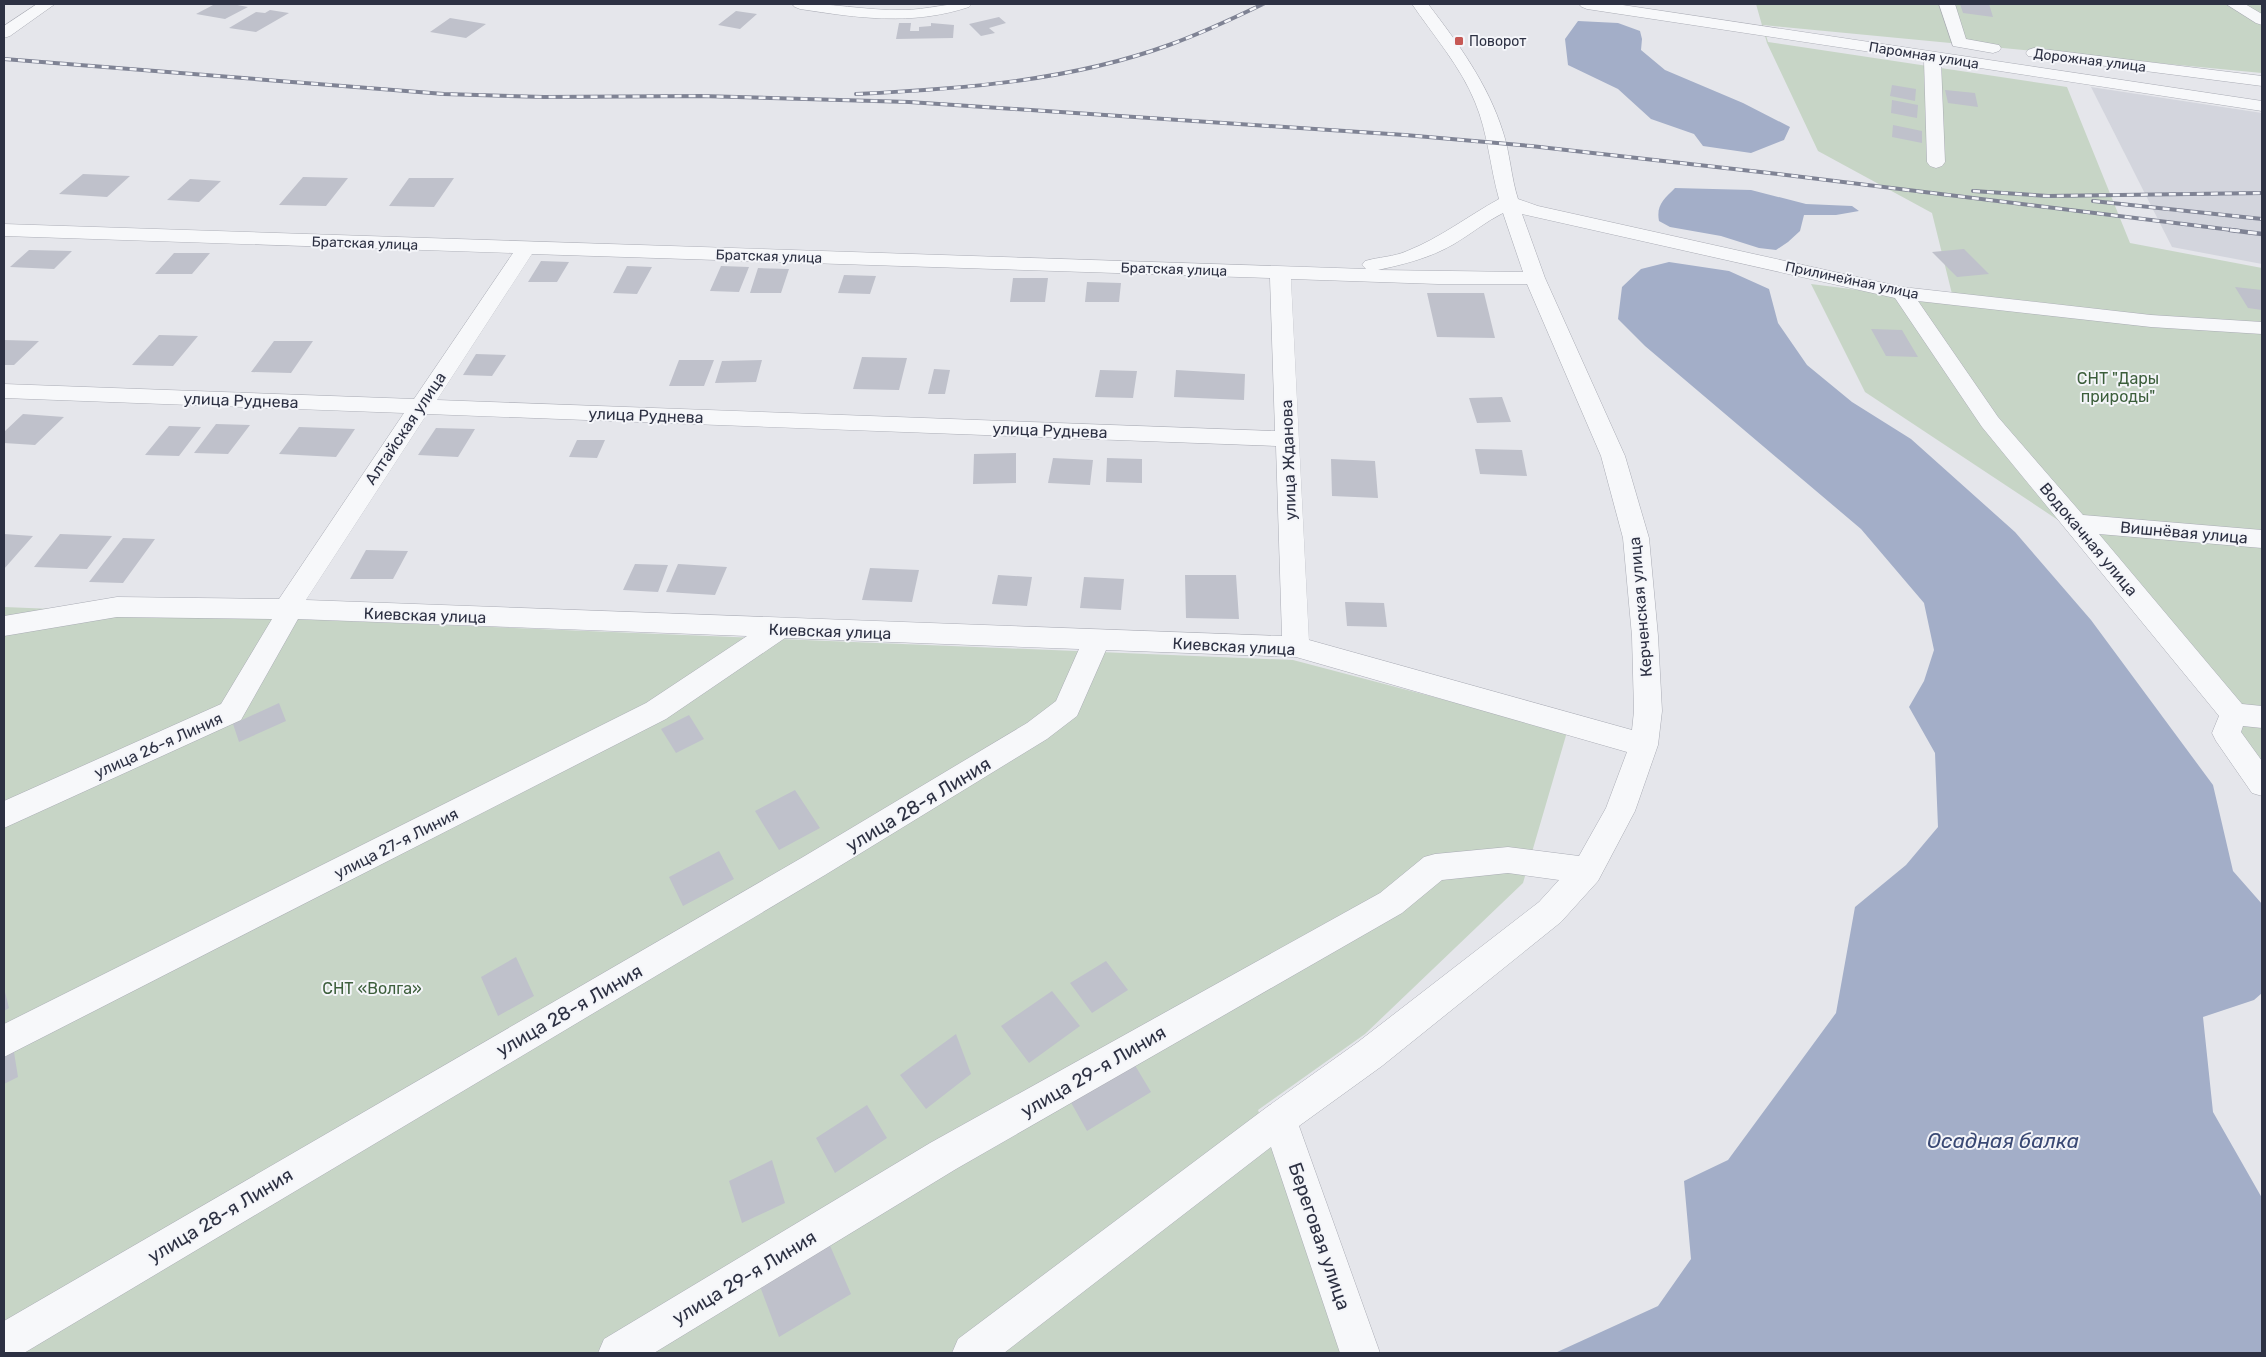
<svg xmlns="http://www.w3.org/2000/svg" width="2266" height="1357" font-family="Rubik,sans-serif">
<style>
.built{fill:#d3d5dd}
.green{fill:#c7d5c6}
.water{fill:#a3aec8}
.building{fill:#bfc1cb}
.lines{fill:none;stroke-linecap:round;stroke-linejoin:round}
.minor-casing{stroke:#aaacb5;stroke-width:1}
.minor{fill:#f7f8fa;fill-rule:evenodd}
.rail-far1-casing{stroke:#7f8394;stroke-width:4}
.rail-casing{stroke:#7f8394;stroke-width:4.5}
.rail-far1{stroke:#f4f5f9;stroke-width:2.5;stroke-dasharray:7;stroke-linecap:butt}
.rail{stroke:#f4f5f9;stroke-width:3;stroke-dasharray:9;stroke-linecap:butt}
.poi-dot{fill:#c65854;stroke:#f4f5f9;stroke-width:2}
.labels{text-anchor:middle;stroke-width:4;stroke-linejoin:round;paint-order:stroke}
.far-poi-label{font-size:14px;fill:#2d3143;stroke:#f4f5f9;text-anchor:start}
.far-street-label{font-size:14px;fill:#2d3143;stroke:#f4f5f9}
.park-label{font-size:16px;fill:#3c5e3b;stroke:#f4f5f9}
.street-label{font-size:16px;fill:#2d3143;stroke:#f4f5f9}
.near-street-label{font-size:19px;fill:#2d3143;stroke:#f4f5f9}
.near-water-label{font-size:21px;font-style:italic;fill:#3a4974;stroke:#f4f5f9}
</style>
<rect width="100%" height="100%" fill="#e5e6eb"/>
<path class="built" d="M2091,87L2262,113V264L2172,247Z"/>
<path class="green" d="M1756,4H2262V73L1763,25L1768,42L2067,87L2130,243L2262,268V791L2221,712L2067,526L1865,392L1811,284L1954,302L1932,213L1818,151L1767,43Z
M4,607L1293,660L1567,732L1523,883L1365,1034L1258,1110L1345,1353H4Z"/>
<path class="water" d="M1578,21L1618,23L1640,31L1642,39L1641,50L1665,70L1743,103L1790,127L1784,140L1751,153L1703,146L1694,134L1651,119L1618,89L1568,65L1565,39Z
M1675,188L1751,190L1806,204L1852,206L1859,211L1836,215H1804L1800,231L1788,242L1776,250L1759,248L1721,236L1670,227L1659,221C1656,205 1664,199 1675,188Z
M1669,262L1729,271L1769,289L1778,323L1807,365L1852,402L1911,439L2015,532L2091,620L2213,785L2233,871L2262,904V993L2254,1000L2203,1017L2213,1112L2262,1198V1353H1555L1658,1306L1691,1259L1684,1181L1728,1160L1836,1013L1855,907L1906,865L1938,827L1935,753L1909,707L1924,681L1934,650L1924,603L1861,529L1645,346L1618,319L1622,287L1641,269Z"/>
<path class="building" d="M215,4H232L248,7L225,19L196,14Z
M1960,4H1989L1993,17L1963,13Z
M270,10L289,13L256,32L229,28L256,12L265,13Z
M736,11L757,14L740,29L718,25Z
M999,17L1006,23L989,28L995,33L981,36L969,24Z
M450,18L486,24L466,38L430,32Z
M899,23H911L910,31H919V27L931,26V23L954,25L953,38L896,39Z
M1892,85L1916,89L1915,101L1890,96Z
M1945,90L1975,93L1978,107L1948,103Z
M1892,100L1918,105L1917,118L1891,113Z
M1893,125L1922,131V143L1892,137Z
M83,174L130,176L107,197L59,194Z
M303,177L348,178L326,206L279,205Z
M409,178H454L434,207L389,206Z
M190,179L221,181L199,202L167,200Z
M1964,249L1989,274L1957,277L1932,252Z
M29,250L72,251L54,269L10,267Z
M174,253H210L192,274H155Z
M541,261L569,262L557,282H528Z
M627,266L652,267L637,294L613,293Z
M721,266L749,267L739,292L710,291Z
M758,268L789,269L781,293H750Z
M844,275L876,276L870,294L838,293Z
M1013,278H1048L1045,302H1010Z
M1087,282L1121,283L1119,302H1085Z
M2235,287L2262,290V310L2248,308Z
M1427,293H1484L1495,338L1437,337Z
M1871,329L1902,330L1918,357L1886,356Z
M159,335L198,336L173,366L132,365Z
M4,340L39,341L14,365H4Z
M274,341H313L291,373L251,372Z
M476,354L506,355L492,376L463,375Z
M862,357L907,358L899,390L853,389Z
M679,360H714L704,386H669Z
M762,360L756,382L715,383L722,361Z
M934,369L950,370L945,394H928Z
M1100,370L1137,371L1133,398L1095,397Z
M1176,370L1245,374L1244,400L1174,397Z
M1502,397L1511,422L1477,423L1469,398Z
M23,414L64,417L35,445L4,443V432Z
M216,424L250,425L228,454L194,453Z
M169,426L201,427L179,456L145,455Z
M299,427L355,429L336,457L279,454Z
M436,428L475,429L458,457L418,455Z
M577,440H605L597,458L569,457Z
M1475,449L1522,450L1527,476L1480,474Z
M1016,453V483L973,484L974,454Z
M1053,458L1093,460L1090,485L1048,483Z
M1107,458L1142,459V483L1106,482Z
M1331,459L1375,461L1378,498L1332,496Z
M4,534L33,536L4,569Z
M60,534L112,536L87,569L34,567Z
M123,538L155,539L123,583L89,582Z
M366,550L408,551L393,579H350Z
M635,564L668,565L658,592L623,590Z
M678,564L727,567L715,595L666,592Z
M870,568L919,570L912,602L862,600Z
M998,575L1032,577L1027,606L992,604Z
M1185,575H1236L1239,619L1186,618Z
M1084,577L1124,579L1121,610L1080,608Z
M1345,602L1384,603L1387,627L1347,626Z
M279,703L286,721L239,742L233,724Z
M689,715L704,739L676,753L661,729Z
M795,790L820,828L779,850L755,811Z
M719,851L734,879L683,906L669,877Z
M516,957L534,996L498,1016L481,977Z
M1106,961L1128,990L1092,1013L1070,983Z
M4,988L9,1008L4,1011Z
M1052,991L1080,1026L1029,1063L1001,1026Z
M956,1034L971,1074L926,1109L900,1075Z
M13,1046L18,1077L4,1084V1050Z
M1133,1062L1151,1092L1087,1131L1069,1099Z
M867,1105L887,1138L835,1173L816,1138Z
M772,1160L785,1203L742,1223L729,1181Z
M828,1241L851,1294L779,1337L758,1281Z"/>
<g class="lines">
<g class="minor-casing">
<path id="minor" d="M37,4H55L10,36L4,38V26Z
M792,4C829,2 866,11 903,10C927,10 949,2 972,4L969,7C911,26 859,18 800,9L795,7Z
M1412,4H1428C1458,43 1488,84 1503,132C1510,153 1511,177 1518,199L1538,206L1902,287L2151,315L2262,322V334L2151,327L1918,301L1998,417L2083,515L2262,530V548L2099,534L2242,704L2262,706V728L2243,726L2241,732L2262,761V796L2252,793L2216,741L2212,733L2219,716L1982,427L1895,298L1522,214L1545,278L1625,456L1649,538L1658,636L1662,711L1658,745L1635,811L1598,881L1561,922L1382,1066L1299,1126L1380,1353H1340L1271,1147L1004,1353H952L958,1339L1267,1107L1358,1042L1539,902L1559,880L1508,873L1442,880L1402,913L956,1169L654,1353H598L604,1339L930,1143L1380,893L1424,857L1435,854L1508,847L1579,856L1606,808L1627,752L1296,657L1106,650L1077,716L1047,739L825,875L24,1353H4V1321L803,857L1027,723L1056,701L1079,649L785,638L666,719L4,1057V1024L646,703L747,636L298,619L241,720L4,828V801L221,704L272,619L117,617L4,636V616L117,597L279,599L404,413L4,398V384L414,399L513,253L4,236V224L1366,269L1362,265L1365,261C1378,257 1394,257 1407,251C1440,238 1468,216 1499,199C1490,167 1488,133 1475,102C1461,67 1433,35 1412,4ZM1503,213L1523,272L1378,270C1405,264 1430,258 1454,244C1471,234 1485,222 1503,213ZM532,254L1270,278L1275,431L437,400ZM1291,279L1438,284H1527L1601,456L1623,538L1632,636L1634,711L1632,730L1309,640ZM427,414L1276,446L1282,636L306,600Z
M1579,4H1616L2262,101V111L1941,62L1945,162L1942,166L1936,168L1930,166L1927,162L1924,60L1587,9L1582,7Z
M1939,4H1955L1966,39L1999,45L2001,48L1999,51L1993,53L1953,46Z
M2226,4H2245L2262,14V25L2256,23Z
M2034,48L2262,76V86L2028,56L2026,53L2028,50Z"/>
</g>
<use href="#minor" class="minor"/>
<g class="rail-far1-casing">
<path id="rail-far1" d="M4,59L444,94L544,97L701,96L909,102L1405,135L1531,146L1778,174L2240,231
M856,94C961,89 1070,81 1169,45C1202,33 1232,19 1263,4
M1973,191L2048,196L2262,193
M2093,201L2262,219"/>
</g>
<g class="rail-casing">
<path id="rail" d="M2230,230L2262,234"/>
</g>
<use href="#rail-far1" class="rail-far1"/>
<use href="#rail" class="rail"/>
</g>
<rect class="poi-dot" x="1454" y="36" width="10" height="10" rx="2.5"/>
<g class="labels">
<g class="far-poi-label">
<text x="1469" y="46">Поворот</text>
</g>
<g class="far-street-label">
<text transform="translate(1924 55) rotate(9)" y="5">Паромная улица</text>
<text transform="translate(2090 60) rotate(7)" y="5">Дорожная улица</text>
<text transform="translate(365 243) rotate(2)" y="5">Братская улица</text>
<text transform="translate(769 256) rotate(2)" y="5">Братская улица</text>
<text transform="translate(1174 269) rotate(2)" y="5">Братская улица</text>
<text transform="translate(1852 280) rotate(12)" y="5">Прилинейная улица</text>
</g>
<g class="park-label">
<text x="2118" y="384">СНТ "Дары<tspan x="2118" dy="18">природы"</tspan></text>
<text x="372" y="994">СНТ «Волга»</text>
</g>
<g class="street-label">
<text transform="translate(241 400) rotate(2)" y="6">улица Руднева</text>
<text transform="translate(646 415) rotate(2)" y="6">улица Руднева</text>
<text transform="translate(405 428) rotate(-56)" y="6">Алтайская улица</text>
<text transform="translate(1050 430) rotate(2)" y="6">улица Руднева</text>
<text transform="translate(1288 460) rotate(-92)" y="6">улица Жданова</text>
<text transform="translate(2184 532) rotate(5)" y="6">Вишнёвая улица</text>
<text transform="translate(2089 539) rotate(50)" y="6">Водокачная улица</text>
<text transform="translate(1640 607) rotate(-95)" y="6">Керченская улица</text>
<text transform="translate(425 615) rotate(2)" y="6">Киевская улица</text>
<text transform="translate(830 631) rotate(2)" y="6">Киевская улица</text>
<text transform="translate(1234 646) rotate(3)" y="6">Киевская улица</text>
<text transform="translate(158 745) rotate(-24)" y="6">улица 26-я Линия</text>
<text transform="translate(396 843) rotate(-27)" y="6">улица 27-я Линия</text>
</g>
<g class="near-street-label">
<text transform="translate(918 804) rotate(-31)" y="7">улица 28-я Линия</text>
<text transform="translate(569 1010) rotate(-30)" y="7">улица 28-я Линия</text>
<text transform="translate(1093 1071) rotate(-30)" y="7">улица 29-я Линия</text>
<text transform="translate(220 1215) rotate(-31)" y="7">улица 28-я Линия</text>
<text transform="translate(1320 1236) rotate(71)" y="7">Береговая улица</text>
<text transform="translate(744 1277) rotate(-31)" y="7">улица 29-я Линия</text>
</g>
<g class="near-water-label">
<text x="2003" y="1148">Осадная балка</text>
</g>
</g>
<rect width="2266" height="1357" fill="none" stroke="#2d3143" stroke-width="10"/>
</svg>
